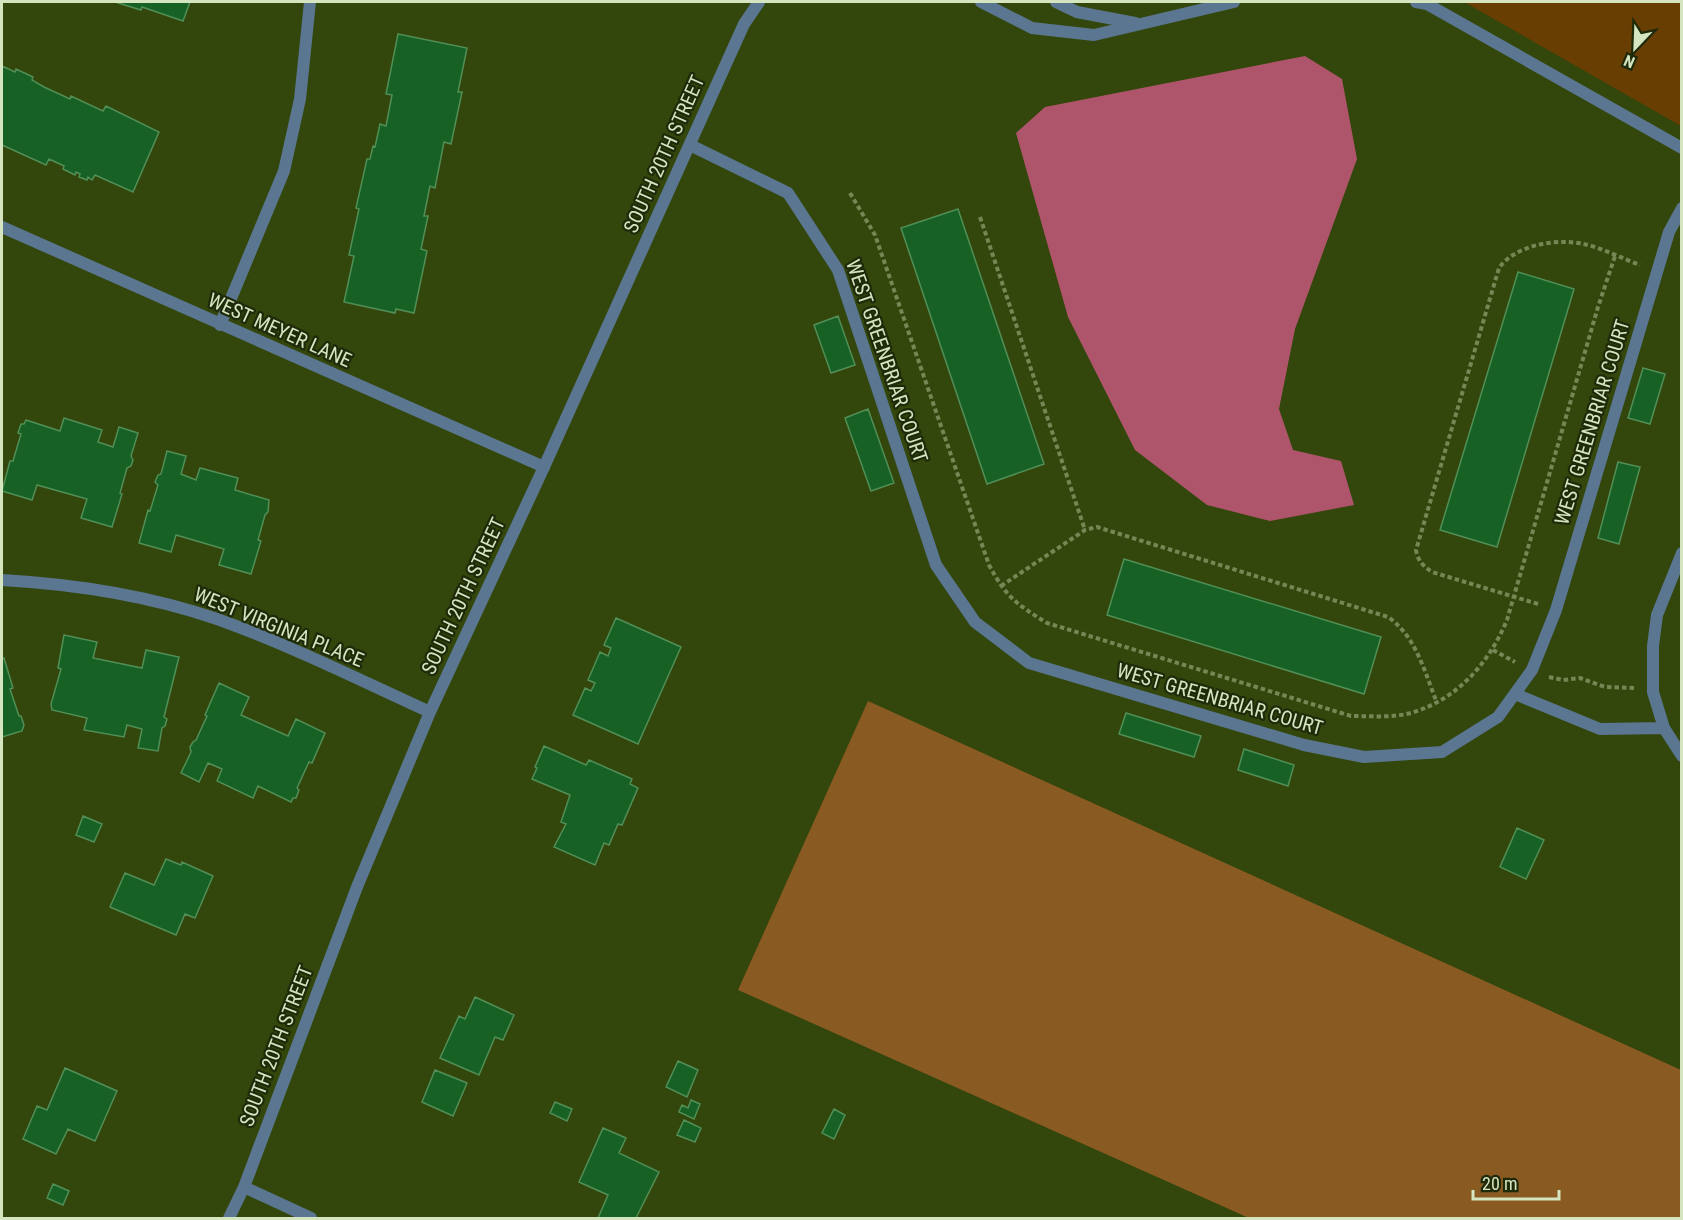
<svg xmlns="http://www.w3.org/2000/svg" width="1683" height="1220" font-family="'Roboto Condensed',sans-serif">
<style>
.green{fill:#693e03}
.forest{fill:#8a5a23}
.water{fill:#ae556b}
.building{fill:#176125;stroke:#518f57;stroke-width:1.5}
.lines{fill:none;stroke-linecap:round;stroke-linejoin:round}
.path{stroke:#768755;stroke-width:4;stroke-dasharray:4.5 3;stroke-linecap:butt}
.lane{stroke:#5a7691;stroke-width:12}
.street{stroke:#5a7691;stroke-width:12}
.labels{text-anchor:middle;stroke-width:4.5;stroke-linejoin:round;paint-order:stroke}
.street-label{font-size:20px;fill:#d5e5c0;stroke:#1f2a0a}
</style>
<rect width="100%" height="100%" fill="#33460b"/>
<path class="green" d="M1464,2H1681V126L1466,3Z"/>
<path class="forest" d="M868,701L1681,1070V1218H1249L738,990Z"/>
<path class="water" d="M1305,56L1342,79L1357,159L1295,329L1279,409L1293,450L1341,461L1354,505L1270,521L1207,505L1135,450L1068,317L1016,133L1045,107Z"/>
<path class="building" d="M115,2H190L183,21L142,7L141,10Z
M398,34L467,48L458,92H462L451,144L444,142L435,188L430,186L424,216H428L421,249L427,251L414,313L396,309L395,313L344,302L354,256L349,255L359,209L356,208L367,159H370L373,146L375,147L380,124L386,126L392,95L386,94Z
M2,66L15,72L16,69L33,77L32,80L44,87L70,99L71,96L103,111L106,106L159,132L133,192L95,175L92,180L88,177L87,180L79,177L80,174L76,172L75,175L63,169L64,166L49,159L46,165L2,145Z
M958,209L1044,464L987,484L901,228Z
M1518,272L1574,289L1497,547L1440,530Z
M838,316L855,365L831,373L814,325Z
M1643,368L1665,374L1650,424L1628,418Z
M868,409L894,483L871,491L845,418Z
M64,418L102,430L98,442L113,447L119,427L138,433L131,456L133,460L131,466L127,468L120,493L122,494L112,527L81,518L87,499L37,485L32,500L2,491L10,461H13L21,434L18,433L21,424H24L26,420L60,431Z
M167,451L186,456L181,474L196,480L200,468L238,478L235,490L269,500L268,512L265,515L258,540L261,541L251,574L219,565L224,549L176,535L171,552L139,543L148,510L150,511L158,485L155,482L158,475L161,474Z
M1618,462L1640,467L1619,544L1598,538Z
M1124,559L1381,637L1364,694L1107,615Z
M616,618L681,647L638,744L573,715L585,688L591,691L595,683L588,680L600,652L608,656L611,648L604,645Z
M64,635L97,642L93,658L142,668L146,650L179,657L164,717L167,719L165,726L162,728L158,751L138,748L142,729L127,725L124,737L84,730L87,718L52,710L51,704L61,669L58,668Z
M4,658L13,688L10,689L19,716H21L24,725L22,731L2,737V659Z
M219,683L249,697L241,715L288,736L296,719L325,733L312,763L309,762L297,788L299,790L296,798H293L291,802L258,786L253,798L217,781L222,769L208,763L199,782L181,773L191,752L190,747L193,742L196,740L207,716L205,715Z
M1126,713L1201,736L1194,757L1119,734Z
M544,746L586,765L589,760L632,779L630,784L638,788L622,825L618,824L609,845L604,843L595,865L554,847L566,824L561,822L570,795L532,779L537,768L535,767Z
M1244,749L1294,765L1288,786L1238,770Z
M83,816L102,824L94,842L76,835Z
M1517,828L1544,840L1526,879L1500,867Z
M166,859L181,865L182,862L213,876L195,918L185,914L176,935L110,907L125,873L154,885Z
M475,997L514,1015L503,1040L495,1037L479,1075L440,1058L459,1016L465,1019Z
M678,1061L698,1070L687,1097L666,1087Z
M65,1068L117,1091L95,1141L68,1129L56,1154L23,1139L37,1106L47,1110Z
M435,1070L467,1083L453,1116L422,1102Z
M691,1100L700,1104L694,1119L679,1112L682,1105L688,1108Z
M555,1102L572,1109L567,1121L550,1113Z
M834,1109L845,1115L834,1139L822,1133Z
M684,1120L701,1128L695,1142L677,1135Z
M603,1128L626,1138L619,1153L659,1172L636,1218H598L608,1195L579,1182Z
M53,1184L69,1191L63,1205L47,1198Z"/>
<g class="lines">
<path class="path" d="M850,193L875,235L989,565C1007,598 1015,603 1047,623L1351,716C1371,716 1392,718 1411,713C1458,699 1489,663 1507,620L1598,307L1615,256
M980,217L1085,530
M1001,586L1085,530L1097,527L1388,617C1416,636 1425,673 1437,703
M1538,604L1432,572C1423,566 1418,561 1416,550L1499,268C1515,245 1556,238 1583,244C1601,247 1623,259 1640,265
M1493,650L1515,662
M1549,677L1563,680L1580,678L1605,687L1635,688"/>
<path class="lane" d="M690,145L788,193L838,270L936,565L975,622L1029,663L1304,745L1364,757L1442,752L1498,717L1532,670L1556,610L1669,232L1682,208
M2,227L544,467
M220,325L284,171L300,99L310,2
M1682,553L1657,615L1653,646V692L1664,728L1682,756
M1515,694L1600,729L1664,728"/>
<path class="street" d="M981,2L1032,28L1094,35L1234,2
M1056,2L1077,12L1135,23
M1416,2L1427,4L1682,148
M2,580C72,584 150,596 217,619C290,645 360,680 430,712
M244,1187L311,1218
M229,1218L244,1187L357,887L430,712L544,467L744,24L759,2"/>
</g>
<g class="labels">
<g class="street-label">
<text transform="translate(664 154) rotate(-66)" y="7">SOUTH 20TH STREET</text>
<text transform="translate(280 330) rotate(24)" y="7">WEST MEYER LANE</text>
<text transform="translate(887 361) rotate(71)" y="7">WEST GREENBRIAR COURT</text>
<text transform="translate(1592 422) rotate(-73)" y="7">WEST GREENBRIAR COURT</text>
<text transform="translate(463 596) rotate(-65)" y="7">SOUTH 20TH STREET</text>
<text transform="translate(279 627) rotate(22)" y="7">WEST VIRGINIA PLACE</text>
<text transform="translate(1220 699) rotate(16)" y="7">WEST GREENBRIAR COURT</text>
<text transform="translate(276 1046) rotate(-69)" y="7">SOUTH 20TH STREET</text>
</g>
</g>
<rect width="1683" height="1220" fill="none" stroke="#d5e5c0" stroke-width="6"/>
<g transform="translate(1635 48) rotate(203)" stroke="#1f2a0a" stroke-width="4.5" paint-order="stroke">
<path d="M0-4.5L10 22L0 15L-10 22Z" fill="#d5e5c0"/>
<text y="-9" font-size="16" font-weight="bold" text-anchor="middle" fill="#d5e5c0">N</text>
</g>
<path d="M1473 1190v9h86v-9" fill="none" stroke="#d5e5c0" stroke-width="3"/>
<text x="1482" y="1190" font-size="18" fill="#d5e5c0" stroke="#1f2a0a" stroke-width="4.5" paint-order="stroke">20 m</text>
</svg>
